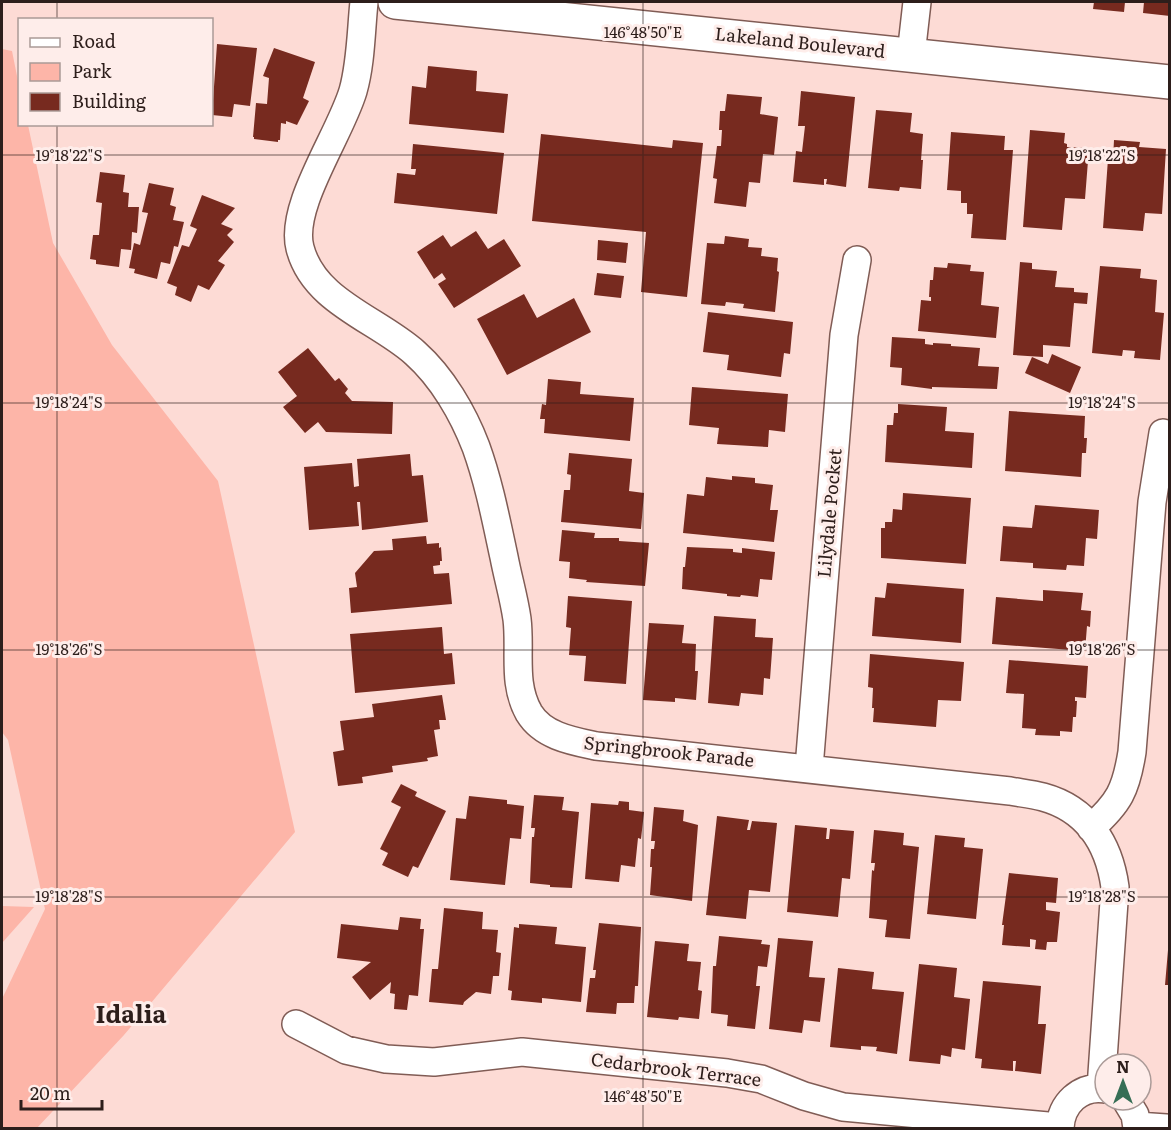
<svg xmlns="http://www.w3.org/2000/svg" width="1171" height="1130" font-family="Literata,serif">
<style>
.green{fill:#fdb5a8}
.building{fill:#772a1f}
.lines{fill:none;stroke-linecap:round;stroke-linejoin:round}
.minor-casing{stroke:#805c55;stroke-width:30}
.tertiary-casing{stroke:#805c55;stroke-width:36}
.minor{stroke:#fff;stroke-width:27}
.tertiary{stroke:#fff;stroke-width:33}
.ticks{fill:none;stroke:#2d1e1b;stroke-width:1.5;stroke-opacity:0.45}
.labels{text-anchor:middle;stroke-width:6;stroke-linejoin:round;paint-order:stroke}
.street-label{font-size:18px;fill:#2d1e1b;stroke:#feedea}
.district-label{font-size:24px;font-weight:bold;fill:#2d1e1b;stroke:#feedea}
.ticks-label{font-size:15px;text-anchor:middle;fill:#2d1e1b;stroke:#feedea;stroke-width:6;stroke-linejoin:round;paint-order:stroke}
</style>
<rect width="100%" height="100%" fill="#fddbd5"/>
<path class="green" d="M2,49L12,51L19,86L20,124L28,125L53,243L112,345L218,481L295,832L124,1035L37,1128H2V999L45,909L8,740L2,732Z
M2,906L34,907L2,943Z"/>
<path class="building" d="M1094,2H1125L1124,12L1093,9Z
M1144,2H1170V16L1143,13Z
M217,44L257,48L250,106L234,104L232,117L212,115Z
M274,48L315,62L303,98L309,101L297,125L286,121V124L281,123L280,140H278V142L254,139V137H253L256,103L267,104L269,78L263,76Z
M428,66L477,71L476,91L508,94L504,133L409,124L412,86L426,88Z
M801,91L855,97L846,187L826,184L827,179H824V185L793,182L796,151L802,152L805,126H798Z
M727,94L762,97L760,114L778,117L774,155L763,154L760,183L749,182L746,207L714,203L717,179L713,178L717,146H721L722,130H719L720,111H725Z
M876,110L912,113L910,132L923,134L921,160H923L921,189L900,187L899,191L868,188Z
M1030,130L1065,133L1064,143L1067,144V147L1089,148L1085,199L1065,198L1062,230L1023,227Z
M951,132L1005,136L1004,150H1013L1006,240L971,238L973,214H967V203H961V191L947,190Z
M541,134L672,148L673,140L703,143L687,297L641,292L646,232L532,221Z
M1114,140L1140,142L1139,147L1166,149L1162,214L1145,213L1143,231L1103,228L1108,159H1113Z
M413,144L504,153L497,214L394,203L397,173L415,175L416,169H411Z
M100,172L125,175L123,192L129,193L128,207H139L137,233L132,232L131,250L121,249L119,267L96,264V260L90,259L93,235H99L102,203L96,202Z
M149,183L174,188L170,205L176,207L173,220L184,222L178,247L174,246L170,264L161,262L157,279L134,273L135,269L129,268L134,243L140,245L148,213L142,212Z
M202,195L235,208L221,224L233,229L227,235L234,242L218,261L225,265L209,290L198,285L191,302L175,295L177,287L167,283L182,245L189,247L197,229L190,226Z
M476,231L488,249L504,239L521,266L454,308L438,284L446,279L442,273L434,279L417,252L443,235L451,247Z
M725,236L749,239L748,247L762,248L761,256L778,258L777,271L779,272L775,312L743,308L744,304L726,302L725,306L701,304L707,243L724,244Z
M598,240L628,243L626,263L597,260Z
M1020,262L1032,263V269L1057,271L1055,287L1074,288V292L1088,293L1087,304L1074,303L1070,347L1043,345V357L1013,355Z
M948,263L971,265L970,271L984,272L981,305L999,307L996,338L918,331L921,300L931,301V297H929L930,280H933L934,267L947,268Z
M1100,266L1141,269L1140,278L1157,280L1155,312L1164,313L1160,360L1134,358L1135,351L1123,350L1122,356L1092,353Z
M597,273L624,276L621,298L594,295Z
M524,294L537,318L574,298L591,332L507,375L477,319Z
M708,312L793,322L790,354L784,353L781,377L727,370L729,355L703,352Z
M892,337L925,339V344L933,345V343L951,344V346L980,348L978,366L999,367L997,389L932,387V389L901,385L902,368L890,367Z
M308,348L335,381L339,378L348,389L345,393L352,401L393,402L392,434L326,432L318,422L305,433L283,407L297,396L278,372Z
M1052,354L1081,367L1070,393L1025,373L1032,357L1048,364Z
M548,379L581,382L580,394L634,398L630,441L544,433L545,419H540L542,404L546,405Z
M692,387L788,394L785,432L769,430L768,447L717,444L719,428L689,425Z
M898,404L947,407L945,431L974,433L972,468L885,462L887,425H893L894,413H898Z
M1009,411L1085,416L1084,438H1087L1086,453H1082L1081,477L1005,471Z
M569,453L632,459L629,491L644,493L641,529L561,522L564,490H570L571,475L567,474Z
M410,454L412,476L423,475L428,522L362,530L360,502H357L359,526L309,530L304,467L352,463L354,487L359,486L357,459Z
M732,476L755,478V483L773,485L770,510H778L774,542L683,533L687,494L704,496L706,477L732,480Z
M903,493L971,498L966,564L881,558V528H885V522H892L893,509L902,510Z
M1035,505L1099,510L1097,539L1086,538L1084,566L1067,565L1066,570L1033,568V563L1000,561L1003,526L1032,528Z
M562,530L595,533L594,538H619V541L649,543L645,586L586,582L587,580L569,578L570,562L559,561Z
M426,536L427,544L439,543V548L441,547L442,561H440V565L433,566L434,574L449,573L452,604L351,613L349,588L357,587L355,573L374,551L393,550L392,539Z
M687,547L733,549V552L742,553V548L775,552L772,580L760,579L758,597L741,595L740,597L727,596V594L682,589L683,567H685Z
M887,583L964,589L961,643L872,636L875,597L885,598Z
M1043,590L1083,593L1081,610L1091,611L1090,627L1087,626L1085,651L992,644L996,597L1043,601Z
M568,596L632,601L626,684L584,681L586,656L569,655L571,628L566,627Z
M714,616L756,619L755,637L773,638L770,679L764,678L763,695L741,693L739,706L708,703Z
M649,623L684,625L682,643L696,644L695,671H698L696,700L675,698V702L643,700Z
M442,627L444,654L452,653L455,684L355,693L350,634Z
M870,654L964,662L961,701L938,700L936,727L873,722L874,708H872L873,688L868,687Z
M1009,660L1088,666L1086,698L1075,697V701H1077L1076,717H1073L1072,732L1060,731V736L1035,735L1036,729L1022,728L1024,694L1006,693Z
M442,695L446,720H439L440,729L434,730L438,756L427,758L428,761L392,766L393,772L362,777L363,783L338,786L333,752L344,750L340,721L374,717L372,704Z
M401,784L417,792L415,796L446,811L418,868L413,866L408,877L382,865L388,853L380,849L401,807L391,802Z
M534,795L564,797L562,810L579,812L572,888L550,887V885L530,883L532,837H534L535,828H531Z
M469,796L507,800V804L524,806L521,839L510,838L505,885L450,880L456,818L466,819Z
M619,801L629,802V810L644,812L641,839L638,838L635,867L621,865L619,882L585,879L591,803L618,805Z
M654,807L684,810L683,821L698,825L692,901L650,895L652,867H650L651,849H654L655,841H651Z
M717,816L749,820L747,830H750L752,821L777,823L770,892L749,890L746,919L706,915Z
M795,825L827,828L826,839H829L830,829L854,831L850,879L842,878L838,917L787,912Z
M874,830L904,833L903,845L919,847L910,939L885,937L887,920L869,918L872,870L874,871L875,863H871Z
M935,835L965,838L964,847L983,849L976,919L927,914Z
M1009,873L1058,878L1056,903L1046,902V910L1060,912L1057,942H1047L1046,950L1035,949L1036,940L1030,939V947L1002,945L1004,925H1002Z
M444,908L483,912L482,929L498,930L496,952L501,953L499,976H493L491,994L476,992L464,1002L463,1005L429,1002L432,969H438Z
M400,917L421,919L420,929H424L418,996L409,995L407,1010L394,1009L395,994L390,993L391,982L370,1000L352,977L371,962L337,958L341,924L398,930Z
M599,923L641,927L638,986H635L634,1003H617L616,1014L586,1012L590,978H595L596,970H593Z
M519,924L557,927L555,944L586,947L581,1002L542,998V1003L511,1000L512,991L508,990L514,927L519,928Z
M719,936L762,940L761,944L770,945L767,967L758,966L756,986H760L755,1029L727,1026L728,1015L711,1013L713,966H716Z
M778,938L813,941L809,977L825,978L820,1022L804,1020L802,1033L769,1029Z
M655,941L689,944L687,961L701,962L698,990L702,991L699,1019L679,1017L678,1020L647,1017Z
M1168,950H1170V985H1165Z
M919,964L957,968L954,997L970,999L965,1050L952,1048L951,1057L941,1055L940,1064L909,1061Z
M838,968L874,972L872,989L904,992L897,1054L876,1051L877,1047L861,1046V1050L830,1047Z
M983,981L1041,986L1038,1024H1046L1041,1074L1015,1071L1016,1061H1013V1071L981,1068L982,1059L975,1058Z"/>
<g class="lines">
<g class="minor-casing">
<path id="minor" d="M364,2C361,31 361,63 353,91C340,135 289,206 300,248C314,302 377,319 415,353C442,377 463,413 476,447C489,483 496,520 504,557C508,578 514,598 517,619C521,651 512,683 529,713C543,736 572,741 596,746L1010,791C1021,793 1032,794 1043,797C1087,809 1109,844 1115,887L1101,1088
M911,55L917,2
M809,768L844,335L857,260
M1091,828C1119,803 1126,790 1132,752L1152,502L1163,433
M296,1024L346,1050L386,1059L434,1062L522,1052L727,1073L761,1079L804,1096L843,1107L1059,1127
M1126,1100L1135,1115L1137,1128
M1137,1126L1166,1128
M1060,1128C1061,1104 1080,1085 1105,1089"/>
</g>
<g class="tertiary-casing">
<path id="tertiary" d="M395,2L1170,82"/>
</g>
<use href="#minor" class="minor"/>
<use href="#tertiary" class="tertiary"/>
</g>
<path class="ticks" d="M57,2V20M643,2V1128M57,124V1128M2,155H1170M2,403H1170M2,650H1170M2,897H1170"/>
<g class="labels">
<g class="street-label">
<text transform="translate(800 43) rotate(6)" y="6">Lakeland Boulevard</text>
<text transform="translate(830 513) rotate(-85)" y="6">Lilydale Pocket</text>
<text transform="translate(669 752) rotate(6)" y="6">Springbrook Parade</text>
<text transform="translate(676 1070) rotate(7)" y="6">Cedarbrook Terrace</text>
</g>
<g class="district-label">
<text x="131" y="1023">Idalia</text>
</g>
</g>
<g class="ticks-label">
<text x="643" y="38">146°48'50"E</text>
<text x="69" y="161">19°18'22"S</text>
<text x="1102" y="161">19°18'22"S</text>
<text x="69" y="408">19°18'24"S</text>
<text x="1102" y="408">19°18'24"S</text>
<text x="69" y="655">19°18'26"S</text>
<text x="1102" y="655">19°18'26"S</text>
<text x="69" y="902">19°18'28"S</text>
<text x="1102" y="902">19°18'28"S</text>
<text x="643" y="1102">146°48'50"E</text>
</g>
<rect width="1171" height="1130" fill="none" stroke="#2d1e1b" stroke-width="6"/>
<rect x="18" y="18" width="195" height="108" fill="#feedea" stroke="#aa9a97" stroke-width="1.5"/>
<rect x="30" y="38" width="30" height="9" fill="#ffffff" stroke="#aa9a97" stroke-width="1.5"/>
<text x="72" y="48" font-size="18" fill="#2d1e1b">Road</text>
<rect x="30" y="63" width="30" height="18" fill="#fdb5a8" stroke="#aa9a97" stroke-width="1.5"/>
<text x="72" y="78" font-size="18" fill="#2d1e1b">Park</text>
<rect x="30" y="93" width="30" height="18" fill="#772a1f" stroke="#aa9a97" stroke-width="1.5"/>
<text x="72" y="108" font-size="18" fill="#2d1e1b">Building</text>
<g transform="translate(1123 1082)"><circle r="28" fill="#feedea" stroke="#aa9a97" stroke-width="1.5"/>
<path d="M0-4.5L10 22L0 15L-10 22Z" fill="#366e55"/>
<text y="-9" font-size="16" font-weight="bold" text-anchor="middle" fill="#2d1e1b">N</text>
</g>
<path d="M21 1100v9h81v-9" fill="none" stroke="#2d1e1b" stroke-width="3"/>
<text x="30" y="1100" font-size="18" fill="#2d1e1b" stroke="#feedea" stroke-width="4.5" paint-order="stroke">20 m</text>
</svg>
